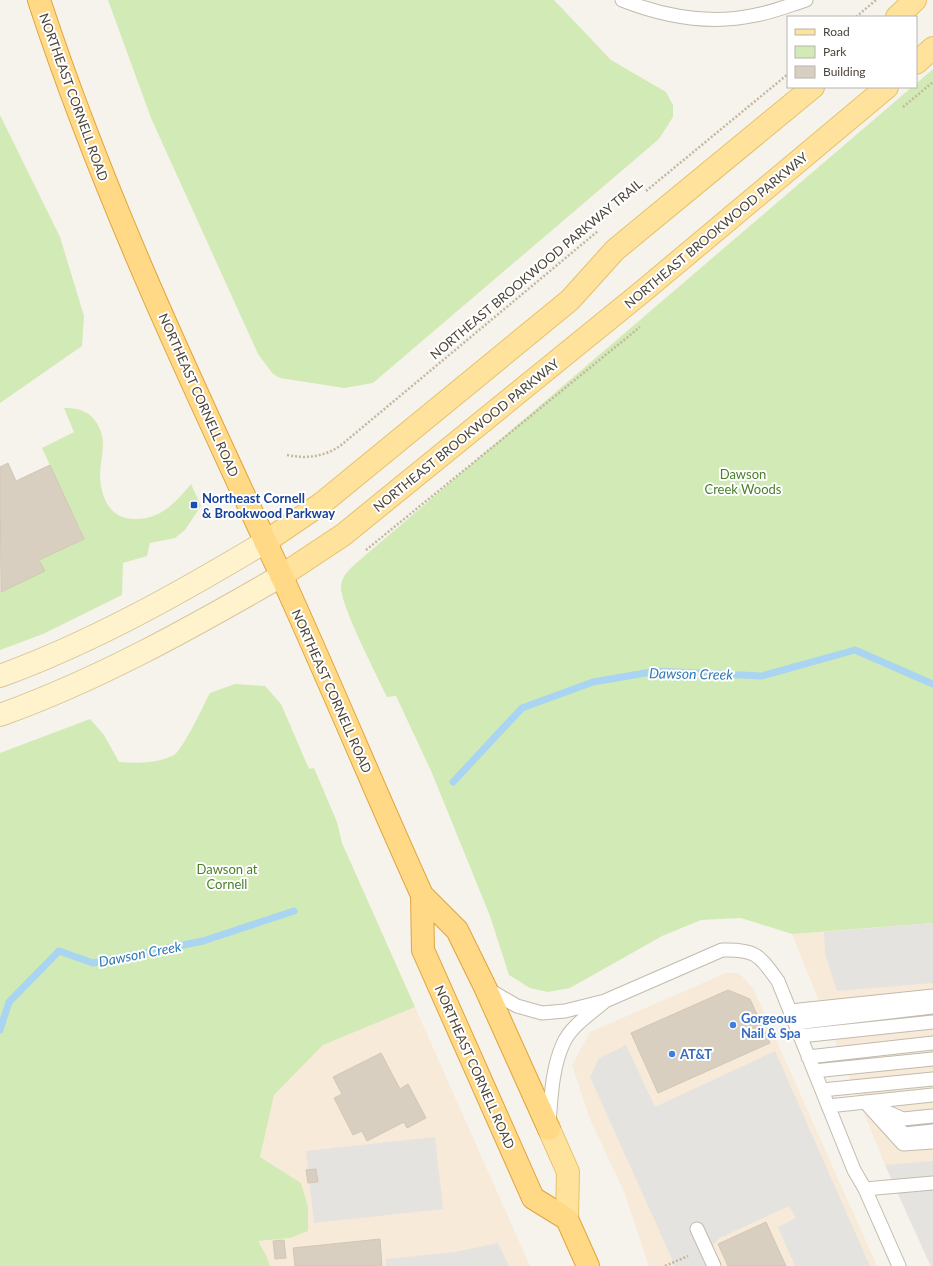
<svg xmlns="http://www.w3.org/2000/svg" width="933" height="1266" font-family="Lato,sans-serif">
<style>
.commercial{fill:#f7ead8}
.green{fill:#d2eab5}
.parking{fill:#e5e3e0}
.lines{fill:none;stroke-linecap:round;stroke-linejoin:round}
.stream{stroke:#a9d4f2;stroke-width:7}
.building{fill:#d8cfc1;stroke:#d3c7b4}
.service-casing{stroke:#c2bbae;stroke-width:15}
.secondary-casing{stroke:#d6c79b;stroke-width:24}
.primary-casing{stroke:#e6c16a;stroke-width:24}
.trunk-casing{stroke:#e0a43c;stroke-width:24}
.path{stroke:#c4b79f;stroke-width:2.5;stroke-dasharray:2 2;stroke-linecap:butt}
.service{stroke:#fff;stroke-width:13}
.secondary{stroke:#fff3cd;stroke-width:22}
.primary{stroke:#ffe39c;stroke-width:22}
.trunk{stroke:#ffd985;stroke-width:22}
.transit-dot{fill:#1a4fb4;stroke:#fff;stroke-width:1.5}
.shop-dot{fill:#3f7fe0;stroke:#fff;stroke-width:1.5}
.labels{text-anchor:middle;stroke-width:4;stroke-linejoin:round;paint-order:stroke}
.street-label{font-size:13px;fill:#4b4439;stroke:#fff}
.park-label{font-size:13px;fill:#4a7f2a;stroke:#fff}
.transit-label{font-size:13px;font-weight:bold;fill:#164399;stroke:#fff;text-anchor:start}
.shop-label{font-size:13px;font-weight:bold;fill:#366cbe;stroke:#fff;text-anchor:start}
.water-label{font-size:14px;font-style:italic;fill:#2e7ab2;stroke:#fff}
</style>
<rect width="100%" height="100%" fill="#f6f3ec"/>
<path class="commercial" d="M933,923V1266H930L885,1165L792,934Z
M726,973H739L753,988L877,1266H649L625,1194L590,1119L572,1065L590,1032Z
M415,1007L530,1266H270L266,1255L258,1241L290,1238L301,1183L260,1157L274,1095L323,1045Z"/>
<path class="green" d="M108,0H554L611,60L666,92L673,105V117L659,139L373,383L344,388L280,378L273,374L258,354L151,118Z
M933,69V923L792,934L741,918L701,920L662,936L570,988L548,992L530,988L509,975L490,916L432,773L396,696L387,697C377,675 340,605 341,586C342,574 353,566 361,559L912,87H916V84Z
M0,115L60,237L84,316L82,346L0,403Z
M64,408C80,408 92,412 99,427C107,443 100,460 100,476C101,499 111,520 136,519C161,519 176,502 191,484L201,506L185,530L175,538L150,543L147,556L123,563L122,595L43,634L0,650V592L45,571L39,560L84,539L42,448L74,432Z
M235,684L265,686L281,704L309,769L314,768L337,822L342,843L415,1007L323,1045L274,1095L260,1157L301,1183L308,1207V1231L290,1238L258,1241L266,1255L270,1266H0V753L90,719L104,735L119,762C138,763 157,764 174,755C183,750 204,704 210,693Z"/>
<path class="parking" d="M933,923V983L837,991L825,954L824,932Z
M626,1045L655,1107L775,1051L870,1266H795L778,1227L796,1218L789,1206L720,1238L705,1253L711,1266H673L672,1259L590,1077L599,1058Z
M435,1137L443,1209L314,1223L306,1151Z
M933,1161V1266H931L885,1165Z
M498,1243L509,1266H386V1259L455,1252Z"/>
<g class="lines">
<path class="stream" d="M453,782L522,708L593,682L657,671L762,676L855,650L933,684
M0,1030L9,1002L59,951L93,963L203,941L294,911"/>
</g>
<path class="building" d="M8,463L16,481L50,465L84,539L39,560L45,571L1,592L0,467Z
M728,990L750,999L770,1043L658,1093L631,1033Z
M381,1053L400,1089L408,1084L426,1118L407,1128L404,1122L367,1141L362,1131L353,1135L334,1098L342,1094L333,1077Z
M316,1169L318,1182L308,1183L306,1170Z
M766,1222L786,1266H728L718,1244Z
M380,1239L382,1266H295L293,1248Z
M284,1240L286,1258L275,1259L273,1241Z"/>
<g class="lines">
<g class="service-casing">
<path id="service" d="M622,0C665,17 711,25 756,15C773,12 790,5 806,0
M486,988L517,1006L542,1013L565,1011L605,1001L722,950C756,949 759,955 778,981L854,1170L865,1189L899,1266
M790,1011L933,996
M795,1023L933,1007
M800,1036L933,1022
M808,1057L933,1043
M814,1071L933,1059
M822,1090L933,1079
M865,1102L903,1144L933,1142
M869,1104L903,1119L933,1116
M828,1106L933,1095
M891,1123L905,1134L933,1131
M549,1124C551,1098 552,1068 563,1044C570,1027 590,1014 604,1002
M865,1189L933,1183
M697,1229L714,1266"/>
</g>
<g class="secondary-casing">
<path id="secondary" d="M0,676C93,642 180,593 265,542
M0,715C98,680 191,628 281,576"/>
</g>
<g class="primary-casing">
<path id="primary" d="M897,17L915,0
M916,63L933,48
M265,542L321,504L570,300L615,250L813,87
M281,576L343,535L642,292L887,87
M549,1129L568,1172L567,1219"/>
</g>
<g class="trunk-casing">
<path id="trunk" d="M39,0C104,198 194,388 282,577C330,682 374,789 422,895L457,930L485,987L549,1129
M422,895L423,950L533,1198L567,1219L588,1266"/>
</g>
<path class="path" d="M856,17L876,0
M903,107L933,82
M646,191L788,74
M287,455C307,459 323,457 340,446L598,231
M366,550L640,327
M665,1266L688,1256"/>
<use href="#service" class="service"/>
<use href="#secondary" class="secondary"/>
<use href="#primary" class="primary"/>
<use href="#trunk" class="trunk"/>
</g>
<rect class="transit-dot" x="190" y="501" width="8" height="8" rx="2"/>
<g class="shop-dot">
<circle cx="733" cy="1025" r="4"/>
<circle cx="672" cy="1054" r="4"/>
</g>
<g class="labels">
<g class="street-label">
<text transform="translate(74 97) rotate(70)" y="5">NORTHEAST CORNELL ROAD</text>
<text transform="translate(716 230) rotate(-40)" y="5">NORTHEAST BROOKWOOD PARKWAY</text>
<text transform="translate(536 269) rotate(-40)" y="5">NORTHEAST BROOKWOOD PARKWAY TRAIL</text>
<text transform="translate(199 395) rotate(66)" y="5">NORTHEAST CORNELL ROAD</text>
<text transform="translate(466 435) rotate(-39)" y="5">NORTHEAST BROOKWOOD PARKWAY</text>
<text transform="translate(332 691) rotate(66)" y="5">NORTHEAST CORNELL ROAD</text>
<text transform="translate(475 1067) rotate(66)" y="5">NORTHEAST CORNELL ROAD</text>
</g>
<g class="park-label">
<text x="743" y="479">Dawson<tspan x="743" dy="15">Creek Woods</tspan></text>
<text x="227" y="874">Dawson at<tspan x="227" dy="15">Cornell</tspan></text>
</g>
<g class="transit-label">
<text x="202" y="503">Northeast Cornell<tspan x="202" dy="15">&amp; Brookwood Parkway</tspan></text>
</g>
<g class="shop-label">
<text x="741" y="1023">Gorgeous<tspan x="741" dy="15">Nail &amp; Spa</tspan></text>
<text x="680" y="1059">AT&amp;T</text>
</g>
<g class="water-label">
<text transform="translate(691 674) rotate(1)" y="5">Dawson Creek</text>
<text transform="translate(140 954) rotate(-11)" y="5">Dawson Creek</text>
</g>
</g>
<rect x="787" y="16" width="130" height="72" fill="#ffffff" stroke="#b7b4b0"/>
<rect x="795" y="29" width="20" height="6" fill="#ffe39c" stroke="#b7b4b0"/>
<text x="823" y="36" font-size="12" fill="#4b4439">Road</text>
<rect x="795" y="46" width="20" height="12" fill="#d2eab5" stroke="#b7b4b0"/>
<text x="823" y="56" font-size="12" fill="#4b4439">Park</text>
<rect x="795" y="66" width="20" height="12" fill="#d8cfc1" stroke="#b7b4b0"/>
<text x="823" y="76" font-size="12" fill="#4b4439">Building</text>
</svg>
